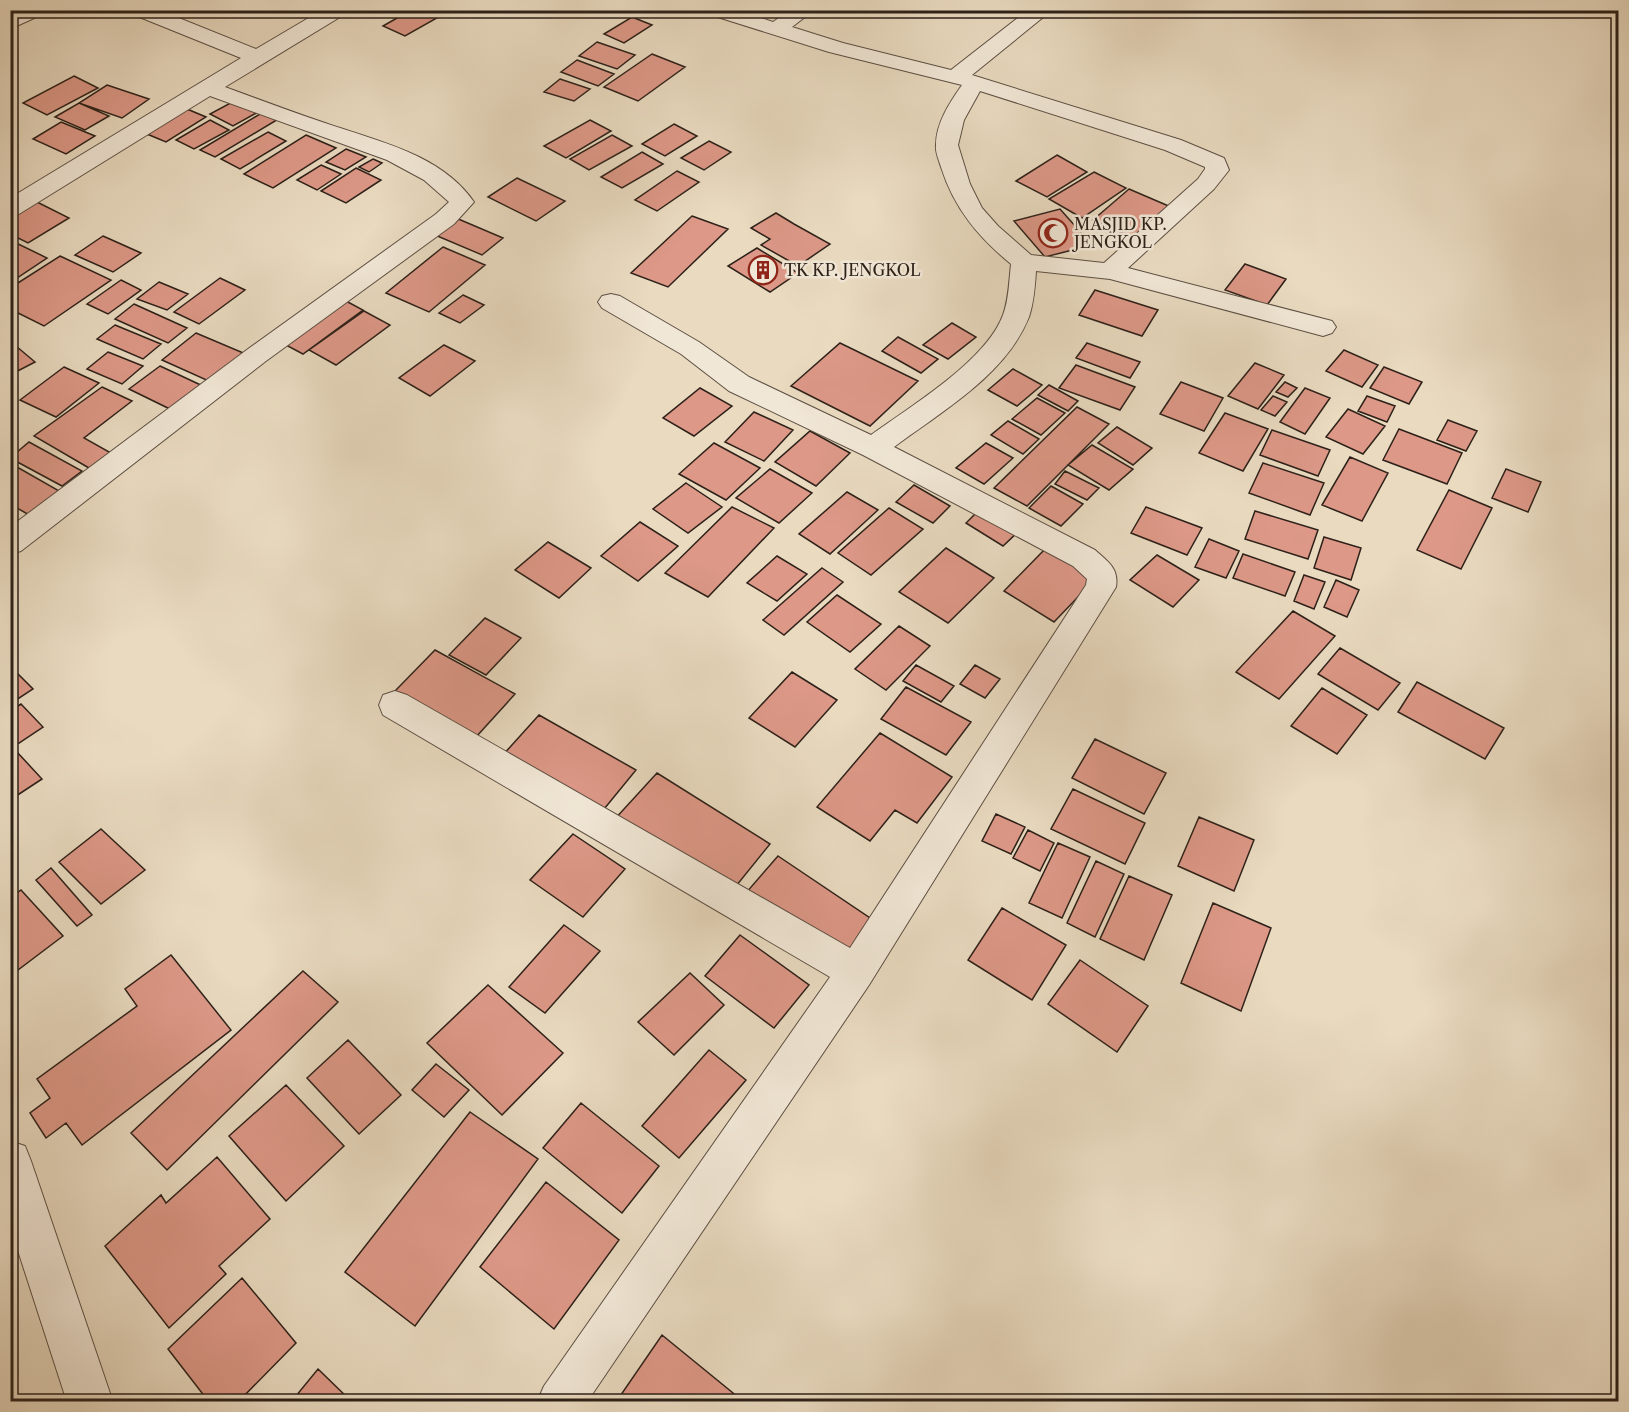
<svg xmlns="http://www.w3.org/2000/svg" width="1629" height="1412" font-family="'Libre Caslon Text',serif">
<style>
.building{fill:#dd9887;stroke:#2d2119;stroke-width:1.5}
.lines{fill:none;stroke-linecap:round;stroke-linejoin:round}
.street-casing{stroke:#5c4f43;stroke-width:2}
.street{fill:#f1e7d6;fill-rule:evenodd}
.labels{text-anchor:middle;stroke-width:5;stroke-linejoin:round;paint-order:stroke}
.far-poi-label{font-size:16px;fill:#2d2119;stroke:#f1e7d6;text-anchor:start}
</style>
<rect width="100%" height="100%" fill="#e9dac0"/>
<filter id="stains"><feTurbulence type="fractalNoise" baseFrequency=".00333" numOctaves="4"/><feColorMatrix values="0 0 0 0 .2 0 0 0 0 .09 0 0 0 0 .02 0 0 0 .5 -.17"/></filter>
<radialGradient id="worn" r=".72"><stop offset=".6" stop-color="#630" stop-opacity="0"/><stop offset="1" stop-color="#630" stop-opacity=".3"/></radialGradient>
<path class="building" d="M411,10H451L405,36L383,26Z
M632,17L652,25L624,43L604,34Z
M597,42L635,55L617,69L579,56Z
M652,54L685,67L638,101L604,87Z
M577,60L614,74L598,86L561,72Z
M74,76L98,88L47,115L23,103Z
M560,79L590,89L574,101L544,92Z
M107,85L149,99L122,118L79,103Z
M236,100L260,111L233,126L210,114Z
M79,103L109,116L85,130L55,117Z
M187,109L206,117L166,142L147,134Z
M265,111L280,118L215,157L200,150Z
M210,120L229,130L194,149L176,140Z
M590,120L611,131L566,158L544,146Z
M61,122L95,136L66,154L33,139Z
M674,124L697,136L665,156L642,144Z
M268,132L286,141L240,169L221,159Z
M306,135L336,148L273,188L244,174Z
M612,135L632,146L589,170L570,159Z
M709,141L731,152L704,170L681,158Z
M346,149L366,157L345,170L326,162Z
M642,152L663,164L622,188L601,177Z
M1057,155L1087,172L1047,197L1016,181Z
M373,159L382,163L369,172L359,167Z
M321,165L341,174L317,190L297,180Z
M356,168L381,180L346,203L321,191Z
M677,171L699,182L657,211L635,200Z
M1094,172L1126,188L1082,218L1049,199Z
M517,178L565,201L536,221L488,197Z
M1129,189L1171,207L1136,239L1093,220Z
M37,202L69,218L28,243L10,234V219Z
M1060,209L1092,245L1045,257L1014,221Z
M776,213L794,224L830,244L798,266L761,245L770,239L751,228Z
M692,216L728,229L668,287L631,273Z
M456,218L503,238L482,255L435,235Z
M103,236L141,253L113,272L75,255Z
M10,240L47,258L11,282H10Z
M443,247L485,265L429,312L386,293Z
M757,248L798,273L770,292L728,266Z
M60,256L111,280L44,326L10,309V288Z
M1245,264L1286,279L1267,305L1225,290Z
M220,278L245,290L199,324L174,312Z
M121,280L141,290L108,314L87,304Z
M159,282L188,294L167,310L137,299Z
M1095,290L1158,310L1142,336L1079,315Z
M463,295L484,305L460,323L439,313Z
M346,301L363,310L303,354L284,344Z
M134,304L187,328L168,343L115,319Z
M364,311L390,325L336,365L309,350Z
M952,323L976,337L948,359L923,345Z
M115,325L161,344L143,359L97,339Z
M196,333L248,355L213,383L162,360Z
M898,337L938,359L921,373L882,351Z
M10,341L35,362L10,375Z
M840,343L918,381L870,426L791,386Z
M1087,343L1140,362L1130,378L1076,358Z
M444,345L475,361L430,396L399,378Z
M1344,350L1378,365L1362,387L1326,371Z
M108,352L143,366L122,384L87,369Z
M1255,363L1284,375L1258,409L1228,396Z
M1076,365L1135,387L1120,410L1059,388Z
M160,366L205,387L174,411L129,389Z
M64,367L99,383L56,417L20,400Z
M1384,367L1422,382L1409,404L1370,388Z
M1013,369L1042,385L1017,406L988,390Z
M1181,382L1223,398L1204,431L1160,414Z
M1285,382L1297,388L1288,397L1276,392Z
M1049,385L1078,401L1068,411L1038,395Z
M102,387L132,401L84,438L111,453L89,468L34,436Z
M700,388L732,406L694,436L663,418Z
M1305,388L1330,398L1305,434L1280,422Z
M1273,396L1287,402L1275,416L1261,410Z
M1367,396L1395,406L1387,422L1358,411Z
M1037,398L1065,413L1041,435L1012,419Z
M1077,407L1109,424L1027,506L994,488Z
M1348,409L1385,426L1363,454L1326,437Z
M754,412L793,430L764,461L725,442Z
M1225,413L1268,429L1243,471L1199,453Z
M1448,420L1477,431L1466,451L1437,440Z
M1008,421L1039,439L1023,454L991,435Z
M1117,427L1152,448L1133,465L1098,443Z
M1399,429L1462,453L1447,484L1383,460Z
M1272,430L1330,450L1318,476L1260,455Z
M810,431L850,453L816,486L775,462Z
M29,442L82,471L62,486L10,458Z
M714,443L760,468L726,500L679,474Z
M986,443L1013,458L984,484L956,468Z
M1092,445L1133,469L1109,490L1068,465Z
M1350,457L1388,473L1362,521L1322,505Z
M10,463L61,492L31,516L10,504Z
M1263,463L1324,483L1310,515L1249,493Z
M770,469L812,493L779,523L736,498Z
M1506,469L1541,482L1528,512L1492,498Z
M1065,471L1099,488L1087,500L1055,484Z
M686,483L722,507L688,533L653,509Z
M914,485L950,506L933,523L896,502Z
M1051,486L1083,504L1061,526L1029,508Z
M1449,490L1492,508L1461,569L1417,550Z
M847,492L878,510L830,554L799,534Z
M732,507L774,528L708,597L665,573Z
M982,507L1020,530L1003,546L966,523Z
M1146,507L1202,528L1187,555L1131,533Z
M889,508L923,529L871,575L838,553Z
M1255,511L1318,530L1308,559L1245,539Z
M640,522L678,546L638,581L601,556Z
M1324,537L1361,548L1351,580L1314,568Z
M1209,539L1239,551L1226,578L1195,567Z
M548,542L591,568L559,598L515,570Z
M1049,545L1099,575L1054,622L1004,591Z
M946,548L994,578L948,623L899,592Z
M1243,554L1295,572L1285,596L1233,578Z
M1157,555L1199,580L1173,607L1130,580Z
M777,556L807,574L777,601L747,583Z
M822,568L843,582L784,635L763,620Z
M1304,575L1325,582L1314,609L1294,601Z
M1336,580L1359,590L1347,617L1324,607Z
M837,595L881,624L850,652L807,622Z
M1293,611L1335,636L1279,699L1236,672Z
M485,618L521,638L486,675L449,655Z
M899,626L930,646L886,690L855,669Z
M1340,648L1400,683L1378,710L1318,674Z
M435,650L515,694L476,737L395,691Z
M916,665L954,686L941,702L903,681Z
M975,665L1000,679L985,698L960,684Z
M10,666L33,689L10,704Z
M792,672L837,700L795,747L749,718Z
M1417,682L1504,728L1485,759L1398,712Z
M906,687L971,722L946,755L881,719Z
M1322,688L1367,715L1337,754L1291,726Z
M21,704L43,727L10,749V711Z
M539,715L636,770L600,814L501,757Z
M880,733L952,777L917,823L895,810L870,841L817,807Z
M1095,739L1166,773L1144,814L1072,778Z
M17,752L42,779L10,800V756Z
M657,773L770,844L728,896L613,821Z
M1073,789L1145,823L1125,864L1051,829Z
M996,814L1025,827L1011,854L982,841Z
M1199,817L1254,840L1234,891L1178,866Z
M101,829L145,870L101,904L59,862Z
M1028,830L1054,843L1040,871L1013,858Z
M573,834L625,869L583,917L530,880Z
M1058,843L1090,857L1062,918L1029,903Z
M778,856L873,920L842,961L745,894Z
M1096,861L1124,874L1095,937L1067,923Z
M51,868L92,915L77,926L36,880Z
M1129,876L1172,895L1144,960L1100,939Z
M21,890L63,936L10,976V898Z
M1213,903L1271,928L1241,1011L1181,983Z
M1002,908L1066,945L1032,1000L968,960Z
M564,925L600,951L545,1013L509,987Z
M740,935L809,985L774,1028L705,976Z
M171,955L231,1030L82,1145L66,1123L46,1138L30,1113L50,1098L37,1079L137,1006L125,989Z
M1080,960L1148,1006L1117,1052L1048,1004Z
M303,971L338,1002L167,1170L131,1133Z
M690,973L724,1005L674,1055L638,1022Z
M488,985L563,1053L502,1115L427,1043Z
M348,1040L401,1095L359,1134L307,1078Z
M709,1050L746,1080L679,1158L642,1126Z
M436,1064L469,1090L444,1117L412,1090Z
M286,1085L344,1146L286,1201L229,1136Z
M581,1103L659,1166L622,1213L543,1148Z
M470,1112L538,1159L415,1326L345,1272Z
M217,1157L270,1219L219,1266L226,1274L169,1328L105,1246L161,1195L166,1203Z
M546,1182L619,1240L554,1329L480,1267Z
M242,1278L296,1343L238,1402H209L168,1349Z
M662,1335L744,1402H616Z
M318,1369L352,1402H291Z"/>
<g class="lines">
<g class="street-casing">
<path id="street" d="M19,10H46L43,14L10,29V15Z
M129,10H159L256,49L322,10H348L345,14L225,87C258,99 292,112 325,123C377,141 441,154 474,202L454,224L266,361L21,551L10,554V527L248,349L436,214L449,202L424,180L387,160L210,96L19,214L10,216V198L241,58L132,14Z
M705,10H738L773,22L790,10H814L792,27L843,43L951,70L1028,10H1052L972,75L1181,140L1224,158L1229,170L1214,189L1128,268L1332,321L1336,327L1332,333L1323,336L1110,279L1036,271C1035,286 1034,302 1029,317C1006,375 942,411 894,447L1095,550C1108,562 1119,568 1116,587L869,985L587,1402H537L544,1386L830,977L383,715L379,705L383,695L395,691L407,695L850,948L1086,585L1087,579L1073,566L863,455L729,391L681,354L602,308L598,302L602,296L611,294L620,296L699,342L749,377L871,435C911,406 986,361 1003,315C1009,299 1009,281 1011,264C978,237 954,208 941,167C939,160 935,152 936,145C936,123 950,102 962,85L829,52L708,14ZM980,91L1165,150L1205,167V169L1198,179L1104,263L1031,255L998,226L982,208L970,184L958,145L964,120Z
M10,1141L25,1146L31,1161L113,1402H67L10,1226Z"/>
</g>
<use href="#street" class="street"/>
</g>
<defs>
<g id="mosque-ring" transform="scale(1.5)"><circle r="9.5" fill="#f1e7d6" stroke="#8f2418" stroke-width="1.5"/><path d="M3.5-4.9A6 6 0 1 0 3.5 4.9A5 5 0 1 1 3.5-4.9Z" fill="#8f2418"/></g>
<g id="building-ring" transform="scale(1.5)"><circle r="9.5" fill="#f1e7d6" stroke="#8f2418" stroke-width="1.5"/><path d="M-4-6H4V6H1V3H-1V6H-4ZM-2.5-4.3h1.7v1.8h-1.7ZM.8-4.3h1.7v1.8H.8ZM-2.5-1h1.7V.8h-1.7ZM.8-1h1.7V.8H.8Z" fill="#8f2418"/></g>
</defs>
<g fill-rule="evenodd">
<use href="#mosque-ring" x="1053" y="233"/>
<use href="#building-ring" x="763" y="270"/>
</g>
<g class="labels">
<g class="far-poi-label">
<text x="1074" y="230">MASJID KP.<tspan x="1074" dy="18">JENGKOL</tspan></text>
<text x="784" y="276">TK KP. JENGKOL</text>
</g>
</g>
<rect width="1629" height="1412" fill="none" stroke="#e9dac0" stroke-width="36"/>
<rect x="12" y="12" width="1605" height="1388" fill="none" stroke="#2d2119" stroke-width="3"/>
<rect x="18" y="18" width="1593" height="1376" fill="none" stroke="#2d2119" stroke-width="1.5"/>
<rect width="100%" height="100%" filter="url(#stains)"/>
<rect width="100%" height="100%" fill="url(#worn)"/>
</svg>
